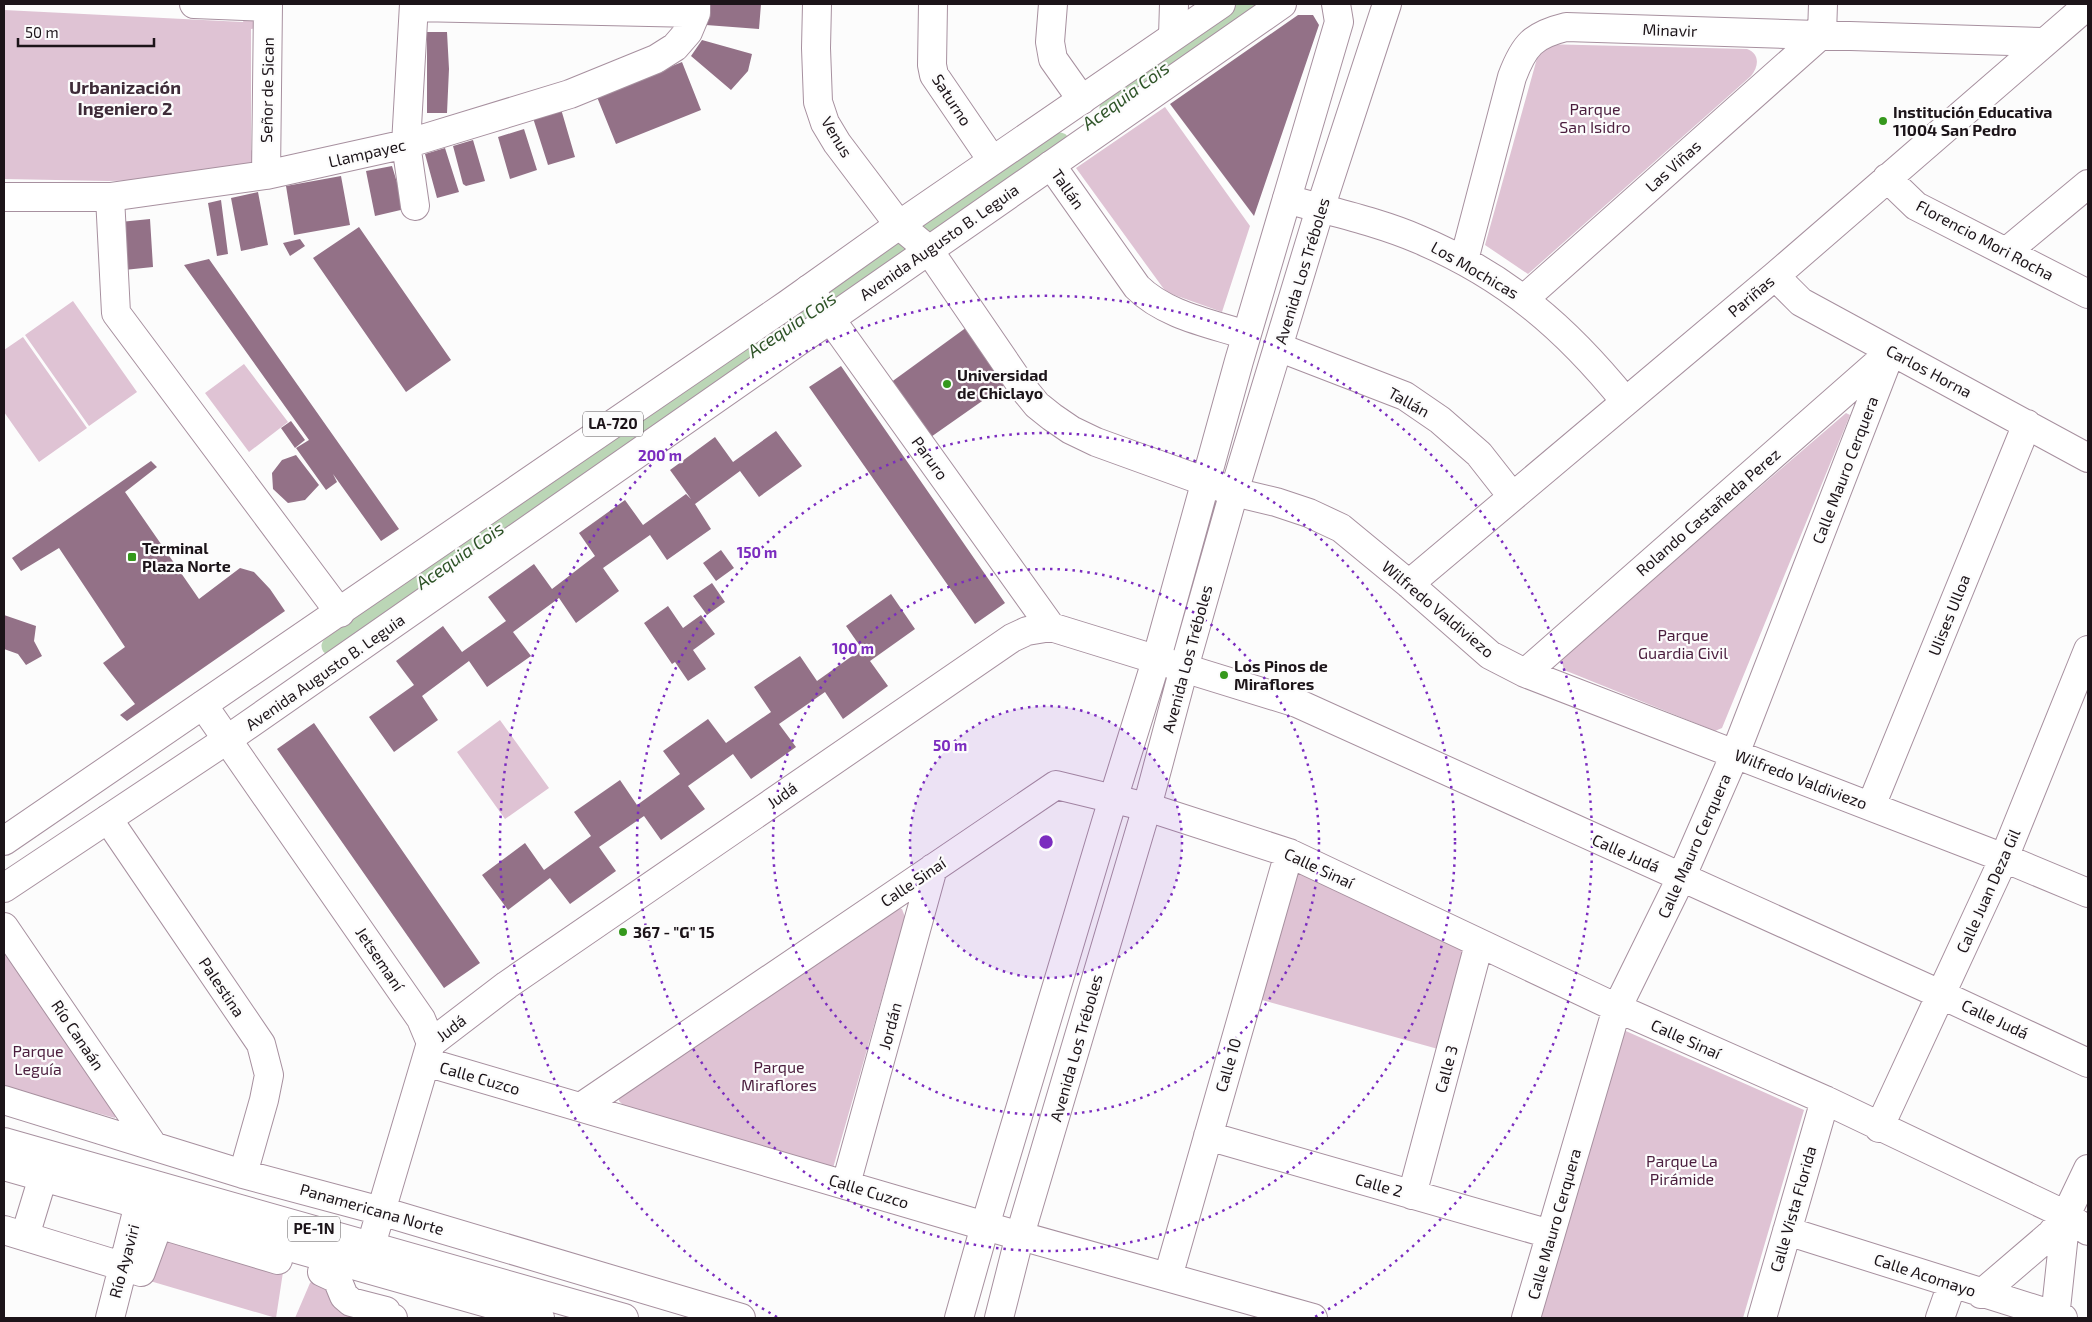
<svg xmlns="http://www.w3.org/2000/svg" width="2092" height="1322" font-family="'Exo 2',sans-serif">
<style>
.green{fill:#dfc3d4}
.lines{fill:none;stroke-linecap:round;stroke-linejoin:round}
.canal{stroke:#bbd6b6;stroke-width:19}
.building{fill:#937187}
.minor-casing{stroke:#a7909f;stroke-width:30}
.major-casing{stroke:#a7909f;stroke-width:30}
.highway-casing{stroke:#a7909f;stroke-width:30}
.minor{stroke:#fff;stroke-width:28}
.major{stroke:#fff;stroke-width:28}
.highway{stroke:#fff;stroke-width:28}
.ring{fill:none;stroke:#7b2cbf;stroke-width:2.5;stroke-dasharray:2.5 5}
.poi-dot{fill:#35981c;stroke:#fcfcfc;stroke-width:2}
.labels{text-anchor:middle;stroke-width:4.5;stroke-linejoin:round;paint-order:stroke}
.shield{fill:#fcfcfc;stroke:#5f5a5d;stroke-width:1}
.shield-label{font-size:15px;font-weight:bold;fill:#1c1419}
.street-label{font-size:16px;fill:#1c1419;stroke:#fcfcfc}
.park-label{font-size:16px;fill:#4b1e3e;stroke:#fcfcfc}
.poi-label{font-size:16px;font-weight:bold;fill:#1c1419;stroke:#fcfcfc;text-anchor:start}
.neighbourhood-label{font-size:18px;font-weight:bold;fill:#3e2b38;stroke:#fcfcfc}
.water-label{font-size:18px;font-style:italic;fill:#2e5327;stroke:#fcfcfc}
.centre{fill:#7b2cbf;stroke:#fcfcfc;stroke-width:2.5}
.ring-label{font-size:15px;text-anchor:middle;font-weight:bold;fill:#7b2cbf;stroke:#fcfcfc;stroke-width:4.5;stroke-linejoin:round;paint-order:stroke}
</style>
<rect width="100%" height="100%" fill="#fcfcfc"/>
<path class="green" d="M4,10L243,22L245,15H252L258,28L251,29V150L256,153L253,163L157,180L108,181L4,179Z
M1541,44L1747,49C1760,54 1759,66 1751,76L1528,274L1485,245Z
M1165,107L1250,226L1222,312L1166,292L1076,168Z
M73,301L137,392L89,426L25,335Z
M23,337L87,428L39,462L4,412V350Z
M244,364L288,422L249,452L205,393Z
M1846,413L1850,415L1722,728L1715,731L1564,670L1561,658Z
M500,720L549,788L505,819L457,752Z
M1297,871L1467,953L1438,1049L1262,1000Z
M893,907L902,909L905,917L833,1168L625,1107L619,1101V1095Z
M4,950L116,1113L115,1118L4,1087Z
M1619,1028L1804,1110L1743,1318H1534Z
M158,1237L283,1272L276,1318L150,1281Z
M316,1278L375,1318H295L310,1283Z"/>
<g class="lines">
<path class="canal" d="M1109,108L1254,4
M331,646L756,349L1060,142"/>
</g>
<path class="building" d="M707,4H761L759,29L706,25Z
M1298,15H1313L1319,25L1254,216L1170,104Z
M427,32H447L449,69L447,113H427Z
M702,40L752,54L748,71L731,90L691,56Z
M682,62L701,110L616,144L597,97Z
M561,109L575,157L548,165L533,118Z
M524,129L537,170L510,179L498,137Z
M473,140L485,181L466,186L463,184L453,146Z
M445,148L459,192L437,198L425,154Z
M392,166L405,209L375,216L366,171Z
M341,176L350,225L294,235L286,186Z
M258,192L268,245L241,251L231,198Z
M221,200L228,254L217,256L208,203Z
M150,219L153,267L124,270L120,222Z
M359,227L451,360L406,392L313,258Z
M300,239L305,246L290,256L283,243Z
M209,259L399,529L381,541L333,474L337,482L326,490L296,448L309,440L184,265Z
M967,327L1005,385L928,439L890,383Z
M841,366L1005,603L975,624L809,387Z
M291,421L305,440L295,448L281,428Z
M776,431L802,466L759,497L740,471L695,504L711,529L667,560L650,535L603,568L619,591L576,623L559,598L513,632L531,656L487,687L469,661L422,696L438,720L394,752L369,717L414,685L396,661L443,626L462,652L506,621L488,597L534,564L552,589L595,556L579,533L625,500L643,525L686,494L691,499L670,470L715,437L733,462Z
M296,455L319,485L305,500L288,503L273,489L272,473L282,460Z
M151,461L157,467L125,492L199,599L240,568L254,572L270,589L285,611L127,721L120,715L135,704L103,663L125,647L59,548L21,571L12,558Z
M721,550L734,568L716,581L703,563Z
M712,583L725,602L707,615L693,596Z
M891,594L915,629L870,661L888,686L843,719L825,692L779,724L796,747L751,779L733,754L688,786L705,809L661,840L644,816L599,847L616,871L570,904L550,878L508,910L482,875L525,843L544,870L591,836L574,812L620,780L637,805L680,774L663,751L708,719L726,743L771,712L754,687L800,656L817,681L862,649L846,626Z
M668,606L683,628L701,615L715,634L693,650L706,669L688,681L675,662L672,664L644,623Z
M4,615L36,626L34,641L42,656L26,665L18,654L4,649Z
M314,723L480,963L444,988L277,749Z"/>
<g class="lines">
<g class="minor-casing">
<path id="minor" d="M194,4L268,7
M414,4L406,144L415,206
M817,4L816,48L818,102L825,123L837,143L899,225L928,249L1023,388L1037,405L1052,417L1071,430L1096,442L1234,492L1276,502L1309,513L1341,528L1409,584L1490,655L1525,673L2004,858L2088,893
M933,4L932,65L934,75L992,160
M1053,4L1050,42L1053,59L1082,100
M414,7L696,13
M1173,36L1174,4
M1051,165L1137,287C1165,315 1209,323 1246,335
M266,175L268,4
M1887,178L1916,206L2088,294
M4,197H110L266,175L406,144L570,94L656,59L675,47L688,32L696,13V4
M110,197L116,313L340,613
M1287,199C1331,212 1376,221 1418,239C1506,276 1566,328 1625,401
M2006,252L2088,184
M1464,260L1512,77C1524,45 1533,35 1566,27L2043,42
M1775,276L1801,302L2088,458
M809,289L1051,627
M1524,299L1822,34L1823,4
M1278,347L1405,396L1440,420L1479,454L1512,496
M1409,584L1775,276L2088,5
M1525,673L1888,354
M203,705L421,1019L431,1043L371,1245
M1871,806L2027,424
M108,819L261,1044L269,1075L264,1100L243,1174
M4,927L152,1144
M431,1043L507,985L1012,638L1027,631L1051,627L1297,703L1942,995L2088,1063
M426,1062L985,1226L1313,1318
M4,1100L243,1174L381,1211L741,1318
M581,1107L1056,785L1147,807L1289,853L1617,1008L1825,1100L2066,1215L2088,1231
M1879,1128L2004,858L2088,650
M1208,1136L1550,1234
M846,1184L933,868
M1412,1195L1479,944
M4,1230L141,1272L155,1234L160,1228L168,1227L278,1260
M1787,1231L2063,1318
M322,1272L337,1279L344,1296L351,1302L386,1311L385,1316L393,1318
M1168,1277L1289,853
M1981,1294L2051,1234L2066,1215
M110,1318L139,1204
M1526,1318L1617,1008L1681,878L1735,754L1891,351
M1762,1318L1825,1100
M1940,1318L1952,1284
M2055,1318L2066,1215L2088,1169"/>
</g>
<g class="major-casing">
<path id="major" d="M4,841L788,304L899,225L1221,4
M4,888L228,739L1282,4
M959,1318L985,1226L1106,822L1156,661L1239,361L1339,22L1336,4
M999,1318L1020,1235L1147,807L1184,668L1234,492L1320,209L1387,4"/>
</g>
<g class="highway-casing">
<path id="highway" d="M4,1142L624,1318
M4,1166L540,1318
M25,1236L43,1177"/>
</g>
<use href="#minor" class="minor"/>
<use href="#major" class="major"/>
<use href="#highway" class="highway"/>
</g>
<circle cx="1046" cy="842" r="136" fill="#7b2cbf" fill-opacity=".12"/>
<g class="ring">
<circle cx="1046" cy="842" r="136"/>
<circle cx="1046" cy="842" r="273"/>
<circle cx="1046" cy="842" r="409"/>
<path d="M777 1317A546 546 0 1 1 1315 1317"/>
</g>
<g class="poi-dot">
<circle cx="1883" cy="121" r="5"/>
<circle cx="947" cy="384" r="5"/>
<rect x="127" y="552" width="10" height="10" rx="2.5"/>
<circle cx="1224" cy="675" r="5"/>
<circle cx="623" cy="932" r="5"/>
</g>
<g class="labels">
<g class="shield">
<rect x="583" y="411.5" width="60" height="25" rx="4"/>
<rect x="288" y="1216.5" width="52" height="25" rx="4"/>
</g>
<g class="shield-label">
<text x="613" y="429">LA-720</text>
<text x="314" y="1234">PE-1N</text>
</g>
<g class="street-label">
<text transform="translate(1670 30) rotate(2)" y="6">Minavir</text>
<text transform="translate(267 90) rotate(-89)" y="6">Señor de Sican</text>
<text transform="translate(952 100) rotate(57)" y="6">Saturno</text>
<text transform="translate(837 137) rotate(59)" y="6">Venus</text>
<text transform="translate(367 153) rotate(-13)" y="6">Llampayec</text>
<text transform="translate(1673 166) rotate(-42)" y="6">Las Viñas</text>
<text transform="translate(1068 189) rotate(55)" y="6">Tallán</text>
<text transform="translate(1985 240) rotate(28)" y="6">Florencio Mori Rocha</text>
<text transform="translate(939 242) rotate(-35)" y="6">Avenida Augusto B. Leguia</text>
<text transform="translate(1475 270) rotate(30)" y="6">Los Mochicas</text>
<text transform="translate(1302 271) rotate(-73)" y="6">Avenida Los Tréboles</text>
<text transform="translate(1751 296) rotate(-40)" y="6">Pariñas</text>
<text transform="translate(1929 371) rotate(28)" y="6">Carlos Horna</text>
<text transform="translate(1409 402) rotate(29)" y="6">Tallán</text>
<text transform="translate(930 458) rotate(54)" y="6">Paruro</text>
<text transform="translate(1845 470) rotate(-69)" y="6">Calle Mauro Cerquera</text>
<text transform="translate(1708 512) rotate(-41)" y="6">Rolando Castañeda Perez</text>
<text transform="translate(1438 609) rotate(40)" y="6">Wilfredo Valdiviezo</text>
<text transform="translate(1949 615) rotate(-68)" y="6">Ulises Ulloa</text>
<text transform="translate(1187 659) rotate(-75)" y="6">Avenida Los Tréboles</text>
<text transform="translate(325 672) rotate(-35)" y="6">Avenida Augusto B. Leguia</text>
<text transform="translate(1801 779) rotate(21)" y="6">Wilfredo Valdiviezo</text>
<text transform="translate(782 795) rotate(-35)" y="6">Judá</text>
<text transform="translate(1694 846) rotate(-66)" y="6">Calle Mauro Cerquera</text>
<text transform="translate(1626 853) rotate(24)" y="6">Calle Judá</text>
<text transform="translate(1319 868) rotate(25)" y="6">Calle Sinaí</text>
<text transform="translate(913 882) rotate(-34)" y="6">Calle Sinaí</text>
<text transform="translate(1988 891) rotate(-66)" y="6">Calle Juan Deza Gil</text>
<text transform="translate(380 959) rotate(56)" y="6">Jetsemaní</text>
<text transform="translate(222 987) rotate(56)" y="6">Palestina</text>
<text transform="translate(1995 1019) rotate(25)" y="6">Calle Judá</text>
<text transform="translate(890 1026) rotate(-75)" y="6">Jordán</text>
<text transform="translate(451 1028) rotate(-37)" y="6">Judá</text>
<text transform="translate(78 1035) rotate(56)" y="6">Río Canaán</text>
<text transform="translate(1686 1039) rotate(24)" y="6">Calle Sinaí</text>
<text transform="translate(1076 1048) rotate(-74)" y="6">Avenida Los Tréboles</text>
<text transform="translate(1228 1065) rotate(-74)" y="6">Calle 10</text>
<text transform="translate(1446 1069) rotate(-75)" y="6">Calle 3</text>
<text transform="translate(480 1078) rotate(16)" y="6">Calle Cuzco</text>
<text transform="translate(1379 1185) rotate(16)" y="6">Calle 2</text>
<text transform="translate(869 1191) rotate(17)" y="6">Calle Cuzco</text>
<text transform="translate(372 1209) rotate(16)" y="6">Panamericana Norte</text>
<text transform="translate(1793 1209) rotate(-74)" y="6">Calle Vista Florida</text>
<text transform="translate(1554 1224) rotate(-74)" y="6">Calle Mauro Cerquera</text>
<text transform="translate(124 1261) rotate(-75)" y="6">Río Ayaviri</text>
<text transform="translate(1925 1275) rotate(18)" y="6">Calle Acomayo</text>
</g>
<g class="park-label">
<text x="1595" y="115">Parque<tspan x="1595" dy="18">San Isidro</tspan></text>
<text x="1683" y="641">Parque<tspan x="1683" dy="18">Guardia Civil</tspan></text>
<text x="38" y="1057">Parque<tspan x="38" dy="18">Leguía</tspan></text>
<text x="779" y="1073">Parque<tspan x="779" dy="18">Miraflores</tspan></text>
<text x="1682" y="1167">Parque La<tspan x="1682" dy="18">Pirámide</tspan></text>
</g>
<g class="poi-label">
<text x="1893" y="118">Institución Educativa<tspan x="1893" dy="18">11004 San Pedro</tspan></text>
<text x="957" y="381">Universidad<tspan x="957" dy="18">de Chiclayo</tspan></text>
<text x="142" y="554">Terminal<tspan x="142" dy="18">Plaza Norte</tspan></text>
<text x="1234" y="672">Los Pinos de<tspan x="1234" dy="18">Miraflores</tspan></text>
<text x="633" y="938">367 - "G" 15</text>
</g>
<g class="neighbourhood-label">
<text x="125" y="94">Urbanización<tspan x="125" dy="21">Ingeniero 2</tspan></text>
</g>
<g class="water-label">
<text transform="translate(1126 96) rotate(-36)" y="6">Acequia Cois</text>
<text transform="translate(792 325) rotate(-34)" y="6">Acequia Cois</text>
<text transform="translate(460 556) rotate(-35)" y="6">Acequia Cois</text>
</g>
</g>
<circle cx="1046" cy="842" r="8" class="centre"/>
<g class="ring-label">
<text x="660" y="461">200 m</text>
<text x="757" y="558">150 m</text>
<text x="853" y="654">100 m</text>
<text x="950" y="751">50 m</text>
</g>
<rect width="2092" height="1322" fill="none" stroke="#1c1419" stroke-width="10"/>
<path d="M18 38v8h136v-8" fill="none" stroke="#1c1419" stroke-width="2.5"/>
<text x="25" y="38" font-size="15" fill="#1c1419" stroke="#fcfcfc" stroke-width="4" paint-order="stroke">50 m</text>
</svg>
